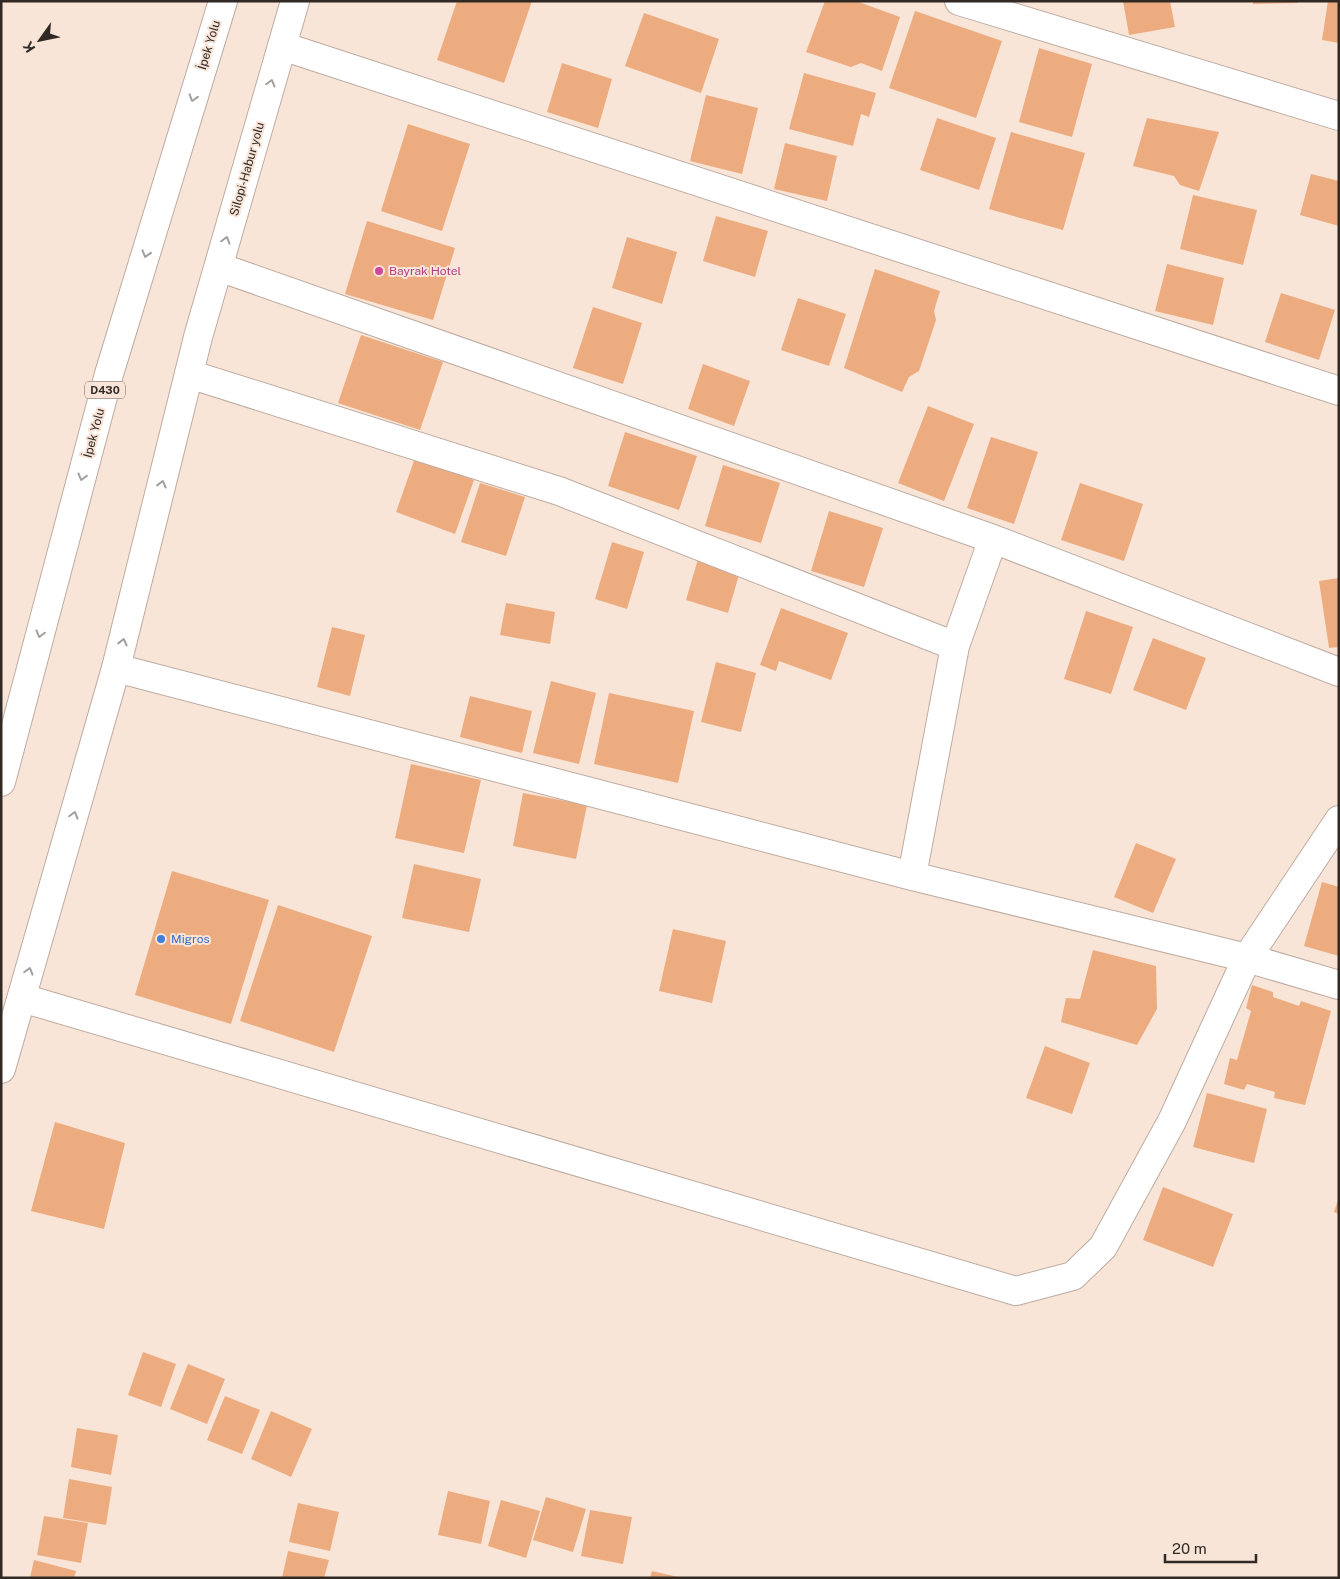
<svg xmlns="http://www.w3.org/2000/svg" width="1340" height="1579" font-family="'Public Sans',sans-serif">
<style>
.building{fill:#edac7f}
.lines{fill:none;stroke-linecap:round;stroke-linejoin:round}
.minor-casing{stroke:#beaca1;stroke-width:30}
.highway-casing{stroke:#beaca1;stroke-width:30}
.minor{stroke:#fff;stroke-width:28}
.highway{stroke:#fff;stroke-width:28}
.oneway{stroke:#a29f9c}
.hotel-dot{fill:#d1479c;stroke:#f8e5d8;stroke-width:2}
.shop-dot{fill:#3f7fe0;stroke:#f8e5d8;stroke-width:2}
.labels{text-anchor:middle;stroke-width:4;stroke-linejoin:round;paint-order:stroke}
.shield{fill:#f8e5d8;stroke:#6c615a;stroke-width:1}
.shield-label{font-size:11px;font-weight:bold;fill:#302924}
.street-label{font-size:12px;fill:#302924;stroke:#f8e5d8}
.hotel-label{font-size:12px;fill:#b23c85;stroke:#f8e5d8;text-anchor:start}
.shop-label{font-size:12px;fill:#366cbe;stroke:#f8e5d8;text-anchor:start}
</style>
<rect width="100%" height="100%" fill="#f8e5d8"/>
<path class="building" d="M457,1H532L504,83L437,60Z
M825,1H856L900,17L882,71L861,63L851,67L806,52Z
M1123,1H1170L1175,27L1129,35Z
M1253,1H1297V3L1253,4Z
M1328,1H1339V43L1322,40Z
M915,11L1002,41L976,118L889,88Z
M644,13L719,39L701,93L625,66Z
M1039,48L1092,64L1072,137L1019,122Z
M562,63L612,79L598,128L547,112Z
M804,73L876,93L869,117L861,114L853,146L789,129Z
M706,95L758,108L742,174L690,161Z
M937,118L996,138L979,190L920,170Z
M1147,118L1219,132L1199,191L1180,185L1174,176L1133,166Z
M408,124L470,144L442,231L381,211Z
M1011,132L1085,153L1063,230L989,209Z
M785,143L837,156L827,201L774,189Z
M1311,174L1339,181V226L1300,215Z
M1193,195L1257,210L1243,265L1180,249Z
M716,216L768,231L755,277L703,261Z
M367,221L455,248L433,320L345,294Z
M627,237L677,252L662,304L612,288Z
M1167,264L1224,278L1213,325L1155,311Z
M875,269L940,291L934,311L936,320L919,371L909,377L902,392L844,368Z
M1281,293L1335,310L1319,360L1265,342Z
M798,298L846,314L829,366L781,350Z
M593,307L642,323L623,384L573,368Z
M361,335L443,362L420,430L338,403Z
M703,364L750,381L734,426L688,409Z
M928,406L974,424L944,501L898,483Z
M625,432L697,456L679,510L608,486Z
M991,437L1038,452L1014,524L967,508Z
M415,458L474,480L455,534L396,512Z
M723,465L780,483L761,543L705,526Z
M480,483L525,497L506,556L461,542Z
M1080,483L1143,504L1124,561L1061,540Z
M829,511L883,528L864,587L811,571Z
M612,542L644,552L627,609L595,599Z
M698,559L740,571L728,613L686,600Z
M1339,578V647L1329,648L1319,581Z
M506,603L555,612L550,644L500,635Z
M781,608L848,633L831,680L779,661L776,671L760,665Z
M1086,611L1133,627L1111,694L1064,679Z
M332,627L365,635L350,696L317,687Z
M1153,638L1206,658L1186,710L1133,690Z
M716,662L756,673L741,732L701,722Z
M551,681L596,693L579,764L533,753Z
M609,693L694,711L678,783L594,764Z
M470,696L532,711L522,753L460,737Z
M411,764L481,780L464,853L395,838Z
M523,793L587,805L576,859L513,846Z
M1136,843L1176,859L1153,913L1114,897Z
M414,864L481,879L469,932L402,918Z
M172,871L269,900L231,1024L135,995Z
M1322,882L1339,887V956L1304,946Z
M278,905L372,936L334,1052L240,1021Z
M673,929L726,941L712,1003L659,991Z
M1093,950L1156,966L1157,1009L1137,1045L1061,1022L1066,998L1080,999Z
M1252,985L1273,992V997L1299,1006L1301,1001L1331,1011L1305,1105L1274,1098L1275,1092L1247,1084L1244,1090L1224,1084L1230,1058L1237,1060L1251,1011L1246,1008Z
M1045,1046L1090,1063L1072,1114L1026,1098Z
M1207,1093L1267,1109L1254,1163L1193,1147Z
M55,1122L125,1143L104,1229L31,1211Z
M1163,1187L1233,1214L1213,1267L1143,1240Z
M1339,1197V1214L1334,1212Z
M143,1352L176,1364L161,1407L128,1395Z
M188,1364L225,1379L207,1424L170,1409Z
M225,1396L260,1410L242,1454L207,1440Z
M271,1411L312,1429L291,1477L251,1459Z
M77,1428L118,1435L111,1475L71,1467Z
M69,1479L112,1487L106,1525L63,1518Z
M448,1491L490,1501L481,1544L438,1535Z
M546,1497L586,1509L573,1552L533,1540Z
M501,1500L540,1511L526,1558L488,1546Z
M298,1503L339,1512L330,1551L289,1542Z
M590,1510L632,1517L623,1564L581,1556Z
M44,1516L88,1523L81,1563L37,1555Z
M288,1551L329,1560L324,1578H282Z
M34,1560L76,1571L74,1578H30Z
M652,1571L678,1577V1578H650Z"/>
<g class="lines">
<g class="minor-casing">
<path id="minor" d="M959,1L1339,116
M282,46L1339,391
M219,267L993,539L1339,672
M189,374L559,491L955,646
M116,668L912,876L1247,958L1339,985
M912,876L955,646L993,539
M22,998L1016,1291L1073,1276L1103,1247L1172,1121L1247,958L1339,820"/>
</g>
<g class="highway-casing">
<path id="highway" d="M1,782L109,374L223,1
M1,1069L116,668L198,337L295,1"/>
</g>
<use href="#minor" class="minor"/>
<use href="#highway" class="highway"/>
</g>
<defs><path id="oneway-chevron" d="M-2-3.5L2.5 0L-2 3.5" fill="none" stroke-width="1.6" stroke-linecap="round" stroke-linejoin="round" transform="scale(1.25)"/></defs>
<g class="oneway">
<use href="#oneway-chevron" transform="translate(271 83) rotate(-74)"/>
<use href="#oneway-chevron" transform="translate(193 98) rotate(107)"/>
<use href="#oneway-chevron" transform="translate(226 240) rotate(-74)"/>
<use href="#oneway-chevron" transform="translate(146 254) rotate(107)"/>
<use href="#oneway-chevron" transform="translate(82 477) rotate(105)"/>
<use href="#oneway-chevron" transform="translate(162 484) rotate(-76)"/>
<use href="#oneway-chevron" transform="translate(40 634) rotate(105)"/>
<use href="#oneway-chevron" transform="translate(123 642) rotate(-76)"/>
<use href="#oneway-chevron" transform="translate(74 815) rotate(-74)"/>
<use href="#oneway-chevron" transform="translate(29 971) rotate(-74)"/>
</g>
<circle class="hotel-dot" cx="379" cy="271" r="5"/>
<circle class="shop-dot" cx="161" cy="939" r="5"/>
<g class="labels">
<rect class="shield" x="85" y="381.5" width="40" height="17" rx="4"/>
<g class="shield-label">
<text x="105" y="394">D430</text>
</g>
<g class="street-label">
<text transform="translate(209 45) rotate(-73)" y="4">İpek Yolu</text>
<text transform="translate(247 169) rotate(-74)" y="4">Silopi-Habur yolu</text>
<text transform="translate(94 433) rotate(-75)" y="4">İpek Yolu</text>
</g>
<g class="hotel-label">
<text x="389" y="275">Bayrak Hotel</text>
</g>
<g class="shop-label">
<text x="171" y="943">Migros</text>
</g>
</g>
<rect width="1340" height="1579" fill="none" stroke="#302924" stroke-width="5"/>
<g transform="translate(40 40) rotate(237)" stroke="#f8e5d8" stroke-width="4" paint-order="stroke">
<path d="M0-4L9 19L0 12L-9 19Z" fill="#302924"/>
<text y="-8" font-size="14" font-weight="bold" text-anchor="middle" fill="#302924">K</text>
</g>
<path d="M1165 1554v8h91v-8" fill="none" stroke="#302924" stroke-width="2.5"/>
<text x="1172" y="1554" font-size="15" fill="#302924" stroke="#f8e5d8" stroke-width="4" paint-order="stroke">20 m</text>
</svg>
